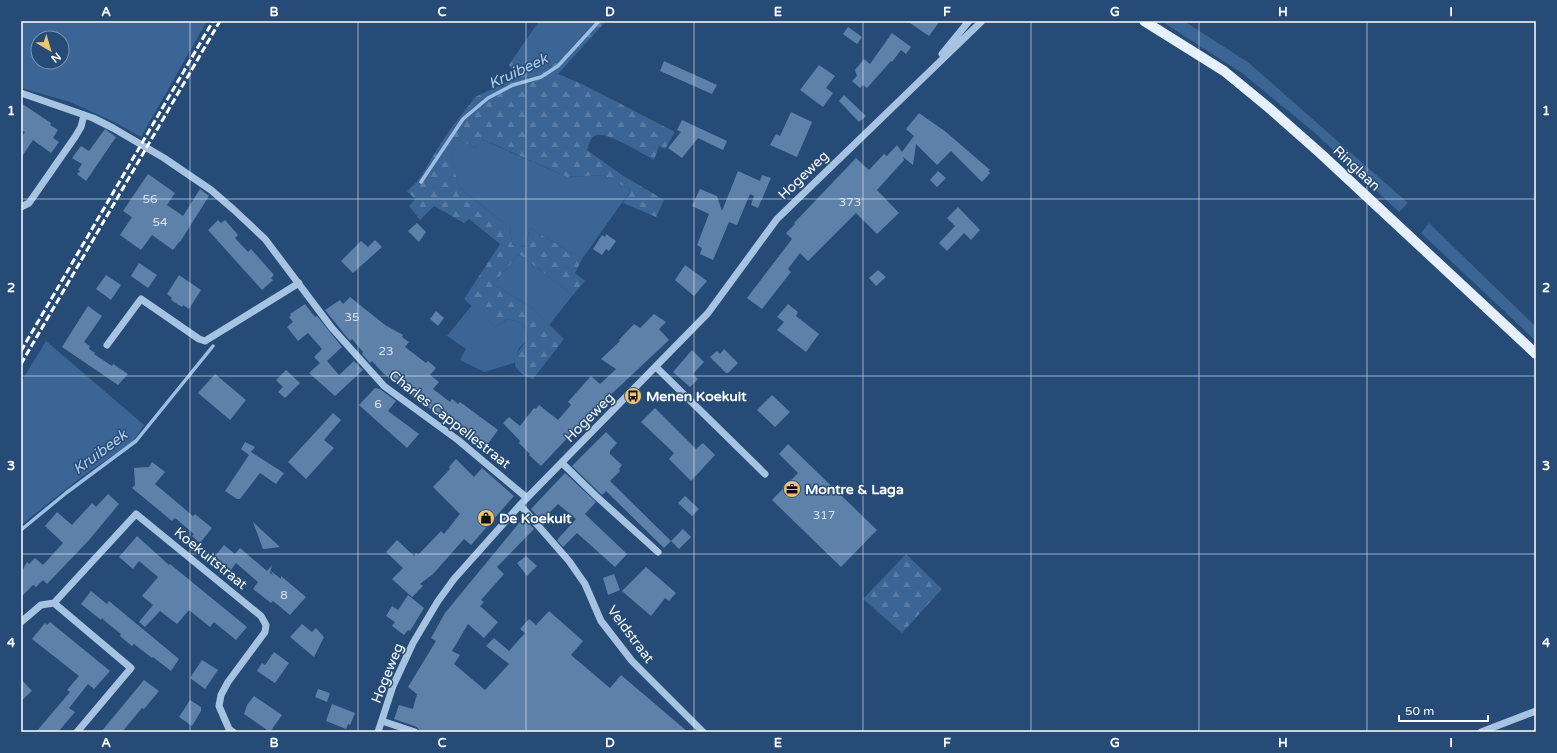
<svg xmlns="http://www.w3.org/2000/svg" width="1557" height="753" font-family="'Varela Round',sans-serif">
<style>
.grass{fill:#3a6594;fill-rule:evenodd}
.forest{fill:url(#forest-firs)}
.lines{fill:none;stroke-linecap:round;stroke-linejoin:round}
.stream{stroke:#9cbee3;stroke-width:3.5}
.building{fill:#5e81a9}
.minor{stroke:#a7c3e2;stroke-width:7}
.major{stroke:#e6effc;stroke-width:10}
.rail{stroke:#fff;stroke-width:3;stroke-dasharray:7 3;stroke-linecap:butt}
.grid{fill:none;stroke:#fff;stroke-width:1;stroke-opacity:0.55}
.labels{text-anchor:middle;stroke-width:3;stroke-linejoin:round;paint-order:stroke}
.number-label{font-size:12px;fill:#d7e0ea}
.street-label{font-size:14px;fill:#fff;stroke:#264b77}
.poi-label{font-size:14px;font-weight:bold;fill:#fff;stroke:#264b77;text-anchor:start}
.water-label{font-size:15px;font-style:italic;fill:#b2cdea;stroke:#264b77}
.neatline{fill:none;stroke:#fff;stroke-width:1.5}
.grid-label{font-size:13px;text-anchor:middle;font-weight:bold;fill:#fff}
</style>
<defs>
<pattern id="forest-firs" width="22" height="20" patternUnits="userSpaceOnUse"><rect width="22" height="20" fill="#3a6594"/><path d="M5 1l3.5 6h-7zM16 11l3.5 6h-7z" fill="#587ca4"/></pattern>
</defs>
<rect width="100%" height="100%" fill="#264b77"/>
<path class="grass" d="M21,21H207L141,137L114,122L70,102L21,88ZM38,38H62V62H38Z
M539,21H594C580,38 554,75 530,72L515,56Z
M1161,21H1184L1249,63L1408,203L1399,212L1315,133L1242,73Z
M447,134L476,148L481,139L567,177L603,175L631,190L582,259L530,228L525,247L512,245L510,228L459,187L450,155L438,148Z
M1429,223L1536,327V341L1421,233Z
M519,254L573,295L549,325L532,308L493,284Z
M472,305L496,327L508,319C523,323 526,324 528,340L519,348L514,363L484,372L460,360L466,349L447,336Z
M46,341L144,425L133,442L84,475L21,525V382Z"/>
<path class="forest" d="M594,21H606L558,74L584,85L675,132L665,149L659,146L654,160C643,154 608,132 597,135C590,137 589,144 587,150L622,175L664,200L656,217L623,203L631,190L603,175L567,177L482,139L476,148L447,134L475,97L518,77L509,65L515,56L530,72C554,75 580,38 594,21Z
M438,148L450,154L459,187L510,228L512,245L525,247L530,228L582,259L575,273L585,281L573,295L519,254L493,284L532,308L564,339L533,379C508,369 511,357 528,340C526,324 523,323 508,319L496,327L464,299L500,244L469,219L464,223L434,206L420,220L409,206L415,199L407,191L418,181Z
M906,554L942,589L902,633L863,599Z"/>
<g class="lines">
<path class="stream" d="M421,182L463,119L488,98L513,85L541,77L558,66L599,21
M21,530L66,493L136,441L213,346"/>
</g>
<path class="building" d="M907,21H940L929,36Z
M848,27L862,37L857,44L843,34Z
M892,33L911,47L906,54L901,50L892,62L891,61L867,88L863,85L860,88L852,81L857,76L855,70L864,59L870,64Z
M664,61L717,85L712,94L660,71Z
M819,65L835,76L826,88L833,93L823,107L800,90Z
M844,95L866,116L859,122L839,101Z
M21,103L51,123L50,125L58,130L53,138L59,142L51,153L33,140L21,158V138L25,132L21,130Z
M791,112L812,122L797,157L770,145L776,134L780,136Z
M919,113L946,132L990,170L988,171L990,173L982,182L951,151L937,165L916,144L913,165L903,157L904,160L877,190L899,213L877,234L856,213L808,261L800,253L788,269L791,272L762,309L747,298L792,239L786,233L795,224L794,223L856,158L869,170L884,154L887,156L897,145L902,152L914,136L906,129Z
M682,120L727,141L723,150L698,138L682,158L668,148L681,132L677,130Z
M105,129L116,137L86,181L77,174L80,171L78,170L82,164L72,158L81,146L89,151Z
M738,171L760,181L762,175L771,178L758,208L751,205L754,196L750,194L737,225L729,222L713,260L700,254L702,248L697,245L709,214L692,206L700,189L717,196L722,211Z
M938,171L946,178L937,187L930,180Z
M148,174L175,193L167,205L183,216L200,189L209,196L180,242H179L173,250L152,235L141,250L120,235L132,217L123,211Z
M958,207L980,230L971,240L964,233L947,251L939,243L955,226L947,218Z
M218,220L221,223L225,220L238,235L235,238L248,252L251,249L274,275L271,278L273,280L262,290L208,230Z
M417,223L426,232L419,242L408,231Z
M606,234L616,241L609,251L606,249L602,255L593,249L602,235L605,237Z
M375,240L382,247L353,273L341,261L361,241L368,247Z
M139,263L157,275L148,288L131,276Z
M685,265L707,281L694,296L675,280Z
M878,270L886,277L876,286L869,278Z
M106,275L121,285L111,300L96,289Z
M179,275L201,290L189,309L183,305L182,307L171,300L172,298L167,294Z
M350,297L385,325L403,335L402,337L409,342L405,347L426,363L428,361L436,368L430,375L439,382L433,389L450,402L452,399L458,404L460,402L498,430L487,445L455,422L446,416L444,419L418,400L384,374L372,361L370,363L362,354L363,352L352,339L350,341L325,310L340,300L343,304Z
M305,304L315,317L317,316L342,347L327,361L339,375L354,361L363,370L335,396L309,373L320,363L314,357L322,349L308,333L298,341L287,327L293,322L289,317L291,316L290,314Z
M788,304L798,312L796,316L819,334L806,352L777,330L784,322L777,317Z
M88,306L102,316L84,342L90,346L89,349L95,353L94,354L112,366L113,364L128,374L118,385L62,347Z
M436,311L444,318L438,326L430,319Z
M654,314L666,322L659,329L669,340L588,416L541,466L529,455L530,454L519,443L520,441L503,423L509,417L520,426L534,408L536,409L539,405L558,420L571,405L568,402L591,376L600,384L616,369L601,359L620,341L619,340L634,324L640,328Z
M724,349L738,363L728,373H726L710,357L717,351L720,354Z
M692,350L704,362L693,374L698,379L690,387L673,372Z
M286,370L300,383L285,398L278,392L283,387L276,380Z
M215,374L246,400L230,420L198,393Z
M375,388L380,389L396,401L388,411L419,434L407,448L359,405Z
M772,395L790,412L775,427L757,410Z
M655,408L696,449L703,443L715,455L691,481L669,459L674,453L641,422Z
M333,413L341,420L324,440L334,448L306,479L288,462Z
M606,432L617,443L610,451V454L622,465L619,469L620,471L610,481L671,541L664,548L606,491L602,495L572,466Z
M245,442L255,447L251,452L284,473L276,484L260,473L240,499H237L225,491L249,455L241,449Z
M788,444L877,530L841,567L772,500L798,473L779,454Z
M456,459L474,477L482,468L514,496L471,545L464,539L433,574L420,584L423,586L412,597L392,579L403,568L386,552L397,540L414,556L416,553L418,555L441,531L444,534L460,514L433,487L450,469L449,467Z
M152,462L165,472L155,484L193,516L195,514L212,528L200,543L192,536L194,534L175,518L172,521L132,488L135,485L134,468L149,467Z
M565,473L596,502L585,514L627,554L615,567L577,533L563,547L557,540L576,519L558,504L541,521L531,509Z
M108,494L119,504L89,540L47,584L43,580L36,587L33,585L21,597V573L27,562L29,564L35,558L43,565L63,543L45,526L57,512L72,525L92,503L96,507Z
M685,496L699,509L692,516L678,503Z
M524,517L534,529L497,567L504,574L481,600L484,602L480,606L498,622L484,638L468,624L452,651L460,655L454,664L485,690L509,664L486,646L494,638L509,651L525,633L520,629L529,619L536,625L549,611L583,641L571,655L610,688L621,675L688,732H420L417,727L394,719L399,705L413,709L417,694L408,687L436,641L431,638L445,613Z
M253,522L280,547L263,549Z
M683,529L691,537L679,549L671,541Z
M137,536L169,565L170,564L247,627L236,640L214,622L210,627L189,610L177,624L160,611L145,627L139,622L153,605L142,596L158,577L139,561L133,569L119,557Z
M224,545L235,554L240,548L267,571L272,565L270,573L273,575L271,571L281,579V576L306,597L290,615L273,601L271,603L253,589L258,582L236,563L231,570L215,556Z
M526,556L537,566L527,576L517,563Z
M646,567L676,593L669,601L665,598L651,616L622,591Z
M614,574L620,590L608,595L603,578Z
M91,591L107,604L109,601L179,659L171,671L153,657L152,658L134,644L132,646L127,642L120,636L121,634L106,622L102,618L101,620L81,604Z
M408,595L424,608L410,631L408,630L404,635L392,626L395,622L386,616L392,606L398,610Z
M50,622L110,671L94,689L88,684L69,708L75,712L58,732H36L70,692L67,690L79,676L32,639L45,623L47,625Z
M302,624L312,632L316,628L324,637L314,657L290,637Z
M274,652L289,663L275,683L257,671L262,663L265,665Z
M202,660L218,670L205,689L190,678Z
M21,679L32,691L21,701Z
M144,680L159,691L144,709L142,708L122,732H101Z
M318,689L330,693L327,702L315,697Z
M254,696L282,715L270,732L244,714L247,705Z
M190,700L201,707V711L192,726L179,717Z
M332,704L355,713L350,725L348,724L346,729L326,721Z"/>
<g class="lines">
<path class="minor" d="M942,54L969,21
M21,93L93,118L113,128L164,158L211,190L233,209L265,239L332,328L384,386L458,440L527,498
M21,207L29,203L75,137L81,127L84,115
M107,345L141,299L199,339L205,341L299,283
M656,367L765,474
M562,463L596,496L658,552
M520,505L569,561L585,584L601,621L632,661L703,732
M21,622L41,605L54,603
M382,721L415,732
M77,732L131,668L54,603L136,514L261,616L266,625L265,632L228,682L221,695L219,706L229,729L233,732
M378,732L393,686L413,643L438,601L454,579L520,505L708,313L777,219L982,21
M1481,732L1536,711"/>
<path class="major" d="M1144,21L1224,71L1269,108L1320,153L1536,354"/>
<path class="rail" d="M21,351L213,21
M21,364L220,21"/>
</g>
<path class="grid" d="M190,21V732M358,21V732M526,21V732M694,21V732M863,21V732M1031,21V732M1199,21V732M1367,21V732M21,199H1536M21,376H1536M21,554H1536"/>
<defs>
<g id="bus-disc" transform="scale(0.9)"><circle r="9.5" fill="#ebc46d" stroke="#264b77"/><path d="M-5-6H5V4H4V6H2V4H-2V6H-4V4H-5ZM-3.5-4V0h7V-4ZM-3.5 1.2v1.5H-2V1.2ZM2 1.2v1.5H3.5V1.2Z" fill="#111"/></g>
<g id="office-disc" transform="scale(0.9)"><circle r="9.5" fill="#ebc46d" stroke="#264b77"/><path d="M-6-3h4V-5.5h4V-3h4V5H-6ZM-1-4.5V-3h2v-1.5ZM-6 0V1H6V0Z" fill="#111"/></g>
<g id="shop-disc" transform="scale(0.9)"><circle r="9.5" fill="#ebc46d" stroke="#264b77"/><path d="M-5-2.5h2.3a2.7 3.5 0 0 1 5.4 0H5L5.5 6h-11ZM-1.5-2.5h3a1.5 2.3 0 0 0-3 0Z" fill="#111"/></g>
</defs>
<g fill-rule="evenodd">
<use href="#bus-disc" x="633" y="396"/>
<use href="#office-disc" x="792" y="489"/>
<use href="#shop-disc" x="486" y="518"/>
</g>
<g class="labels">
<g class="number-label">
<text x="150" y="203">56</text>
<text x="850" y="206">373</text>
<text x="160" y="226">54</text>
<text x="352" y="321">35</text>
<text x="386" y="355">23</text>
<text x="378" y="408">6</text>
<text x="824" y="519">317</text>
<text x="284" y="599">8</text>
</g>
<g class="street-label">
<text transform="translate(1357 168) rotate(43)" y="5">Ringlaan</text>
<text transform="translate(803 175) rotate(-44)" y="5">Hogeweg</text>
<text transform="translate(589 417) rotate(-45)" y="5">Hogeweg</text>
<text transform="translate(450 419) rotate(38)" y="5">Charles Cappellestraat</text>
<text transform="translate(211 558) rotate(39)" y="5">Koekuitstraat</text>
<text transform="translate(631 634) rotate(53)" y="5">Veldstraat</text>
<text transform="translate(387 673) rotate(-68)" y="5">Hogeweg</text>
</g>
<g class="poi-label">
<text x="646" y="401">Menen Koekuit</text>
<text x="805" y="494">Montre &amp; Laga</text>
<text x="499" y="523">De Koekuit</text>
</g>
<g class="water-label">
<text transform="translate(518 71) rotate(-25)" y="5">Kruibeek</text>
<text transform="translate(100 452) rotate(-37)" y="5">Kruibeek</text>
</g>
</g>
<rect width="1557" height="753" fill="none" stroke="#264b77" stroke-width="44"/>
<g transform="translate(50 50) rotate(142)"><circle r="19" fill="#264b77" stroke="#7d93ad"/>
<path d="M0-3L7 15L0 10L-7 15Z" fill="#ebc46d"/>
<text y="-6" font-size="11" font-weight="bold" text-anchor="middle" fill="#ffffff">N</text>
</g>
<path d="M1399 715v6h89v-6" fill="none" stroke="#ffffff" stroke-width="2"/>
<text x="1405" y="715" font-size="12" fill="#ffffff" stroke="#264b77" stroke-width="3" paint-order="stroke">50 m</text>
<rect x="22" y="22" width="1513" height="709" class="neatline"/>
<g class="grid-label">
<text x="106" y="16">A</text>
<text x="274" y="16">B</text>
<text x="442" y="16">C</text>
<text x="610" y="16">D</text>
<text x="778" y="16">E</text>
<text x="947" y="16">F</text>
<text x="1115" y="16">G</text>
<text x="1283" y="16">H</text>
<text x="1451" y="16">I</text>
<text x="11" y="115">1</text>
<text x="1546" y="115">1</text>
<text x="11" y="292">2</text>
<text x="1546" y="292">2</text>
<text x="11" y="470">3</text>
<text x="1546" y="470">3</text>
<text x="11" y="647">4</text>
<text x="1546" y="647">4</text>
<text x="106" y="747">A</text>
<text x="274" y="747">B</text>
<text x="442" y="747">C</text>
<text x="610" y="747">D</text>
<text x="778" y="747">E</text>
<text x="947" y="747">F</text>
<text x="1115" y="747">G</text>
<text x="1283" y="747">H</text>
<text x="1451" y="747">I</text>
</g>
</svg>
